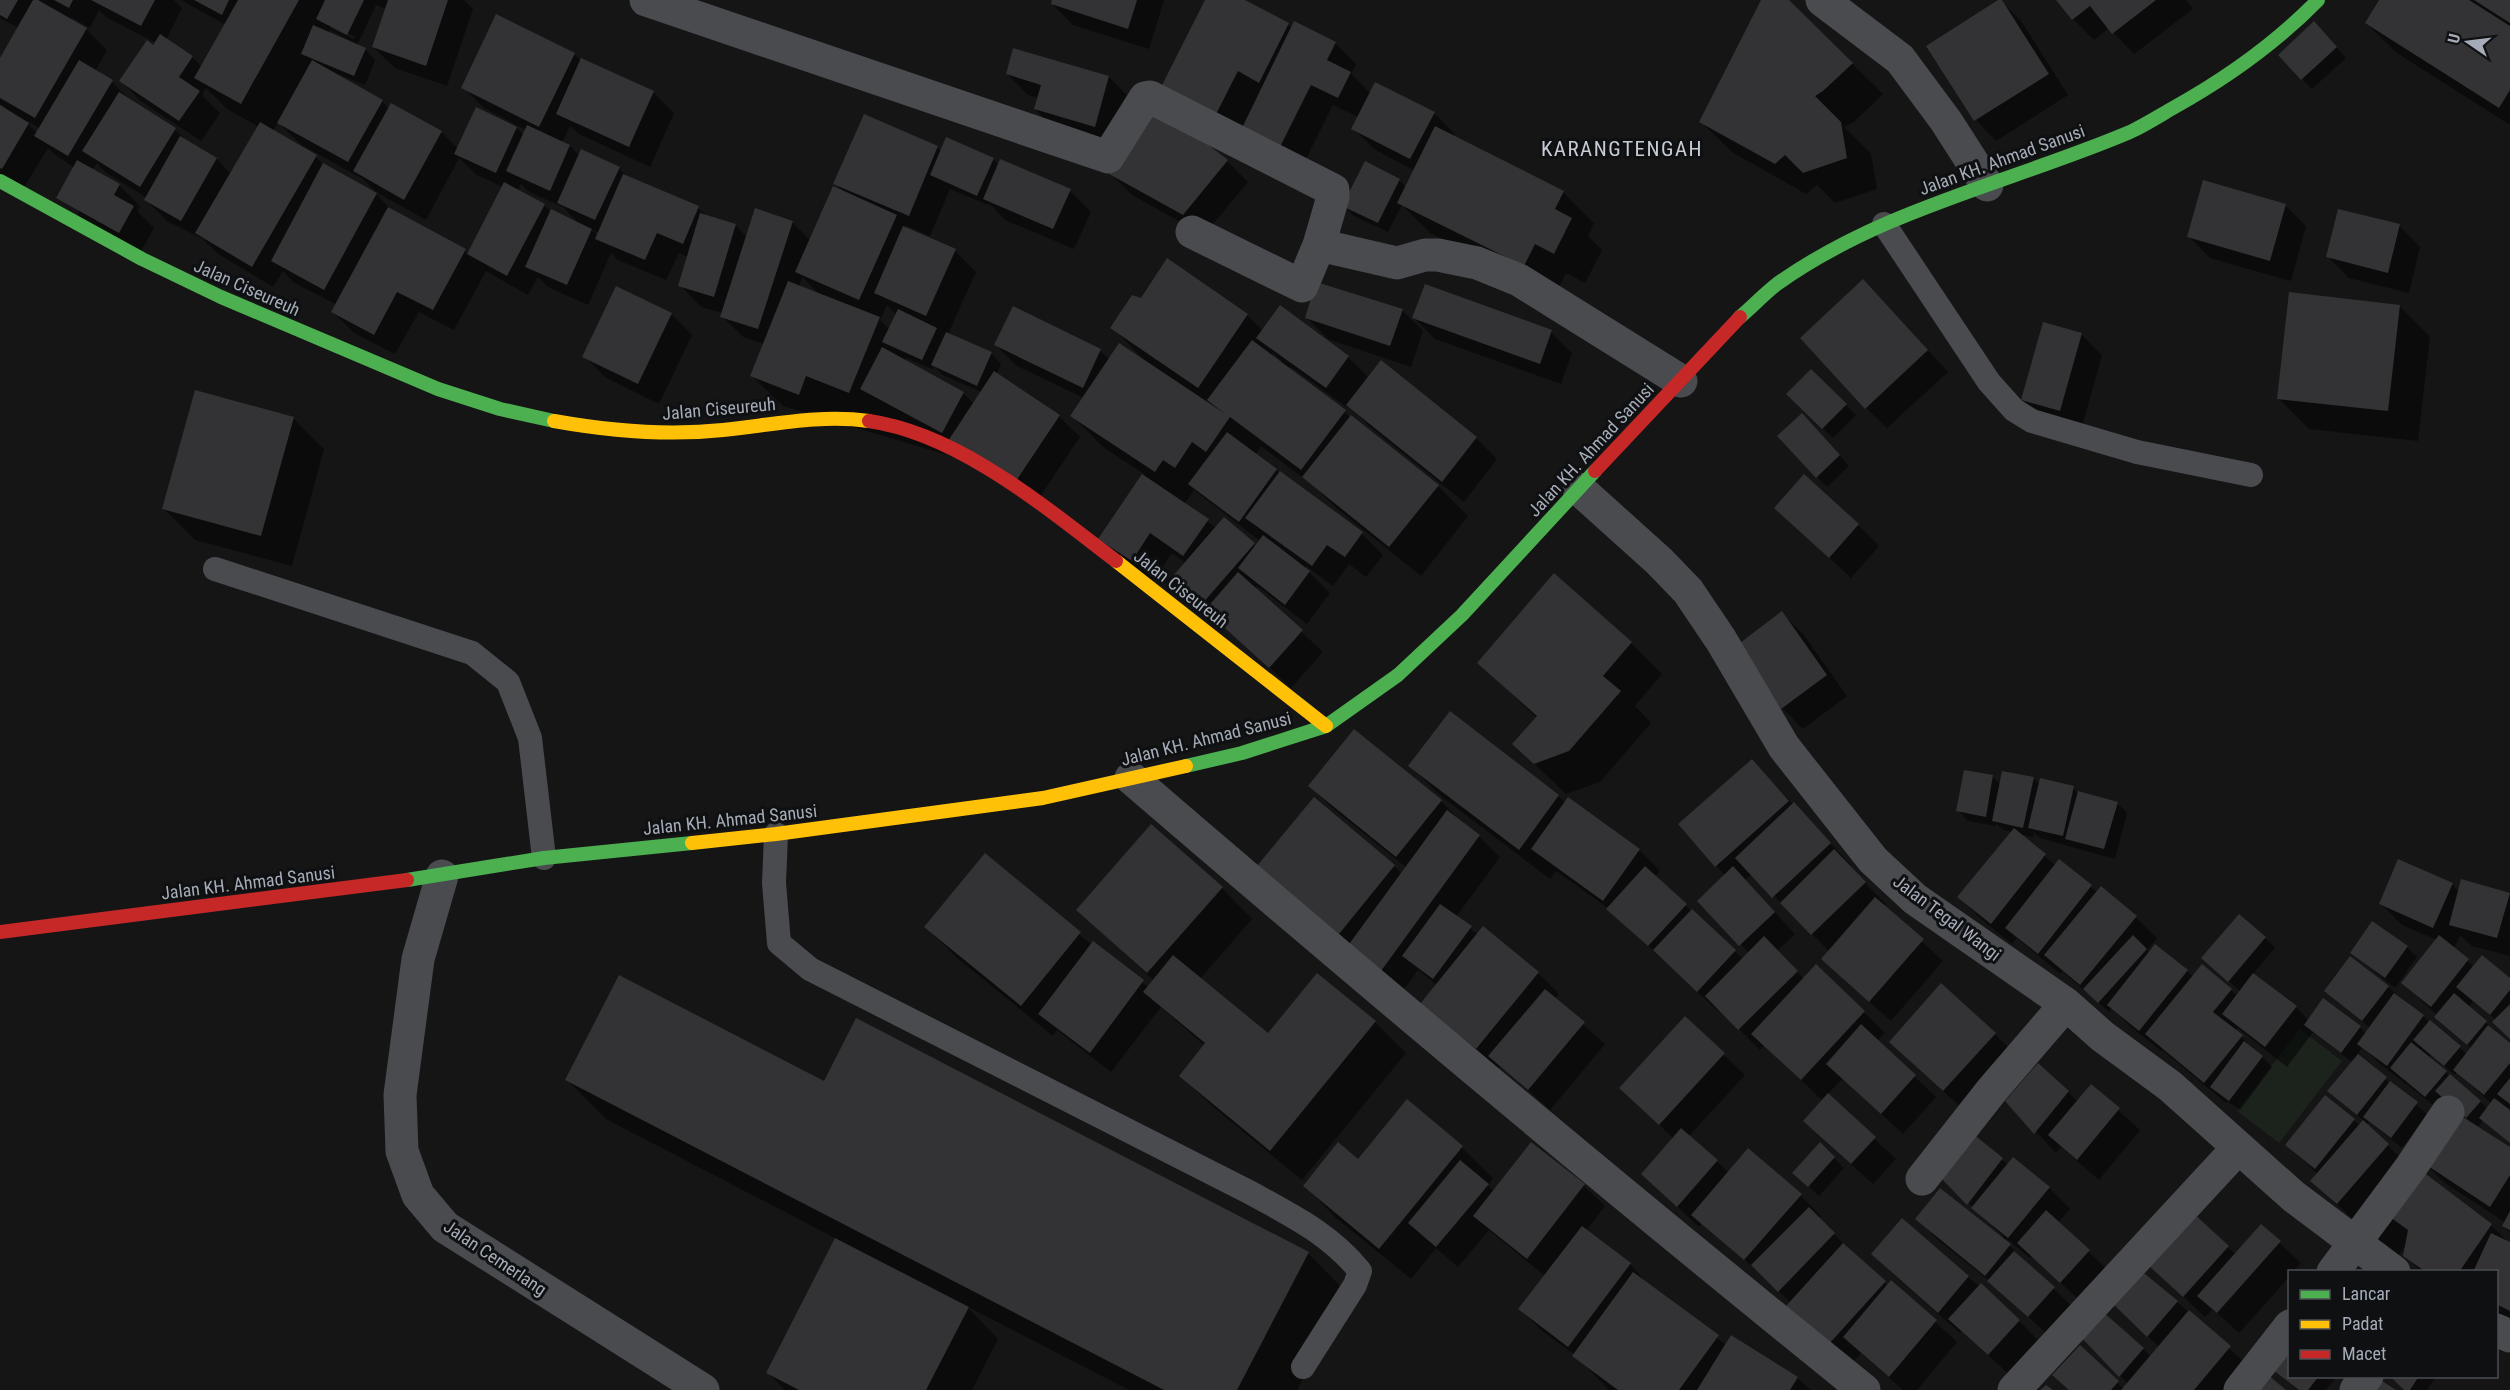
<svg xmlns="http://www.w3.org/2000/svg" width="2510" height="1390" font-family="'Roboto Condensed',sans-serif">
<style>
.green{fill:#1b231c}
.shadow{fill:#0007;fill-rule:evenodd}
.building{fill:#333335}
.lines{fill:none;stroke-linecap:round;stroke-linejoin:round}
.lane{stroke:#494b4f;stroke-width:24}
.street{stroke:#494b4f;stroke-width:33}
.fast{stroke:#4caf50;stroke-width:14}
.slow{stroke:#ffc107;stroke-width:14}
.jam{stroke:#c62828;stroke-width:14}
.labels{text-anchor:middle;stroke-width:6;stroke-linejoin:round;paint-order:stroke}
.street-label{font-size:18px;fill:#a5acb8;stroke:#0f1012}
.quarter-label{font-size:21px;letter-spacing:1.5px;fill:#c6cbd4;stroke:#0f1012}
</style>
<rect width="100%" height="100%" fill="#151516"/>
<path class="green" d="M2300,1029L2342,1061L2279,1143L2237,1111Z"/>
<path class="shadow" d="M0,0H174L182,8L166,40L192,57L202,67L226,25L181,0H464L473,9L447,86L395,68L373,47L386,9L376,5L357,46L365,49L375,60L365,85L340,75L339,77L382,101L389,109L441,132L458,149L514,126L524,135L526,130L484,108L463,87L574,54L581,61L653,92L674,113L650,167L579,134L570,126L562,143L570,146L580,156L619,168L628,178L698,208L708,217L735,225L747,237L792,222L810,240L845,193L835,183L937,147L941,151L993,159L999,165L1070,191L1091,212L1074,249L1005,220L989,203L988,205L950,189L930,236L905,225L911,232L955,251L976,272L948,334L991,353L1001,364L997,374L1059,416L1080,437L1035,504L971,462L783,406L752,376L764,344L743,337L722,316L723,313L701,307L680,285L688,257L679,253L666,280L618,260L611,253L588,305L548,287L538,277L528,295L486,271L454,330L419,312L395,354L354,333L333,312L337,305L293,282L283,271L273,287L218,254L203,239L167,221L146,200L147,198L105,172L97,163L92,170L119,185L140,206L137,211L154,228L140,253L79,219L75,168L57,156L48,148L23,189L0,175V107L8,110L1,104L0,106V61L19,28L0,18ZM99,10L106,17L156,43L121,81L142,102L201,141L220,113L202,95L206,88L227,109L259,127L231,174L217,159L188,142L175,130L133,103L112,82L95,71L107,50L86,29L71,21L72,18L90,28ZM331,25L355,37L353,39L331,28ZM330,30L351,41L350,43L328,33ZM27,121L40,128L37,133L26,122ZM278,122L300,144L363,179L376,192L426,220L459,158L477,175L503,187L469,254L394,212L376,194L325,166L316,157L273,131ZM521,184L529,192L563,207L579,224L551,212L544,205L518,191ZM591,229L599,233L598,236ZM803,277L805,280L821,296L799,287ZM887,305L897,315L890,330L880,320ZM906,358L932,369L934,366L943,375L981,392L974,404L963,393L905,361Z
M1054,0H1164L1149,49L1073,25L1052,4Z
M1207,0H1241L1293,28L1335,43L1356,64L1351,74L1371,94L1434,113L1455,134L1453,137L1563,192L1594,223L1588,236L1602,250L1585,283L1566,273L1555,295L1430,233L1402,205L1388,232L1354,216L1344,206L1399,180L1406,187L1415,171L1374,149L1353,128L1358,117L1333,105L1300,171L1190,125Z
M1763,0H1787L1883,94L1854,122L1844,127L1871,154L1877,189L1835,203L1817,185L1806,194L1732,152L1701,122Z
M2000,0L2021,21L2068,95L1996,141L1976,120L1928,46Z
M2058,0H2186L2193,9L2134,54L2109,28L2094,40L2073,19Z
M2381,0H2510V125L2397,53L2366,23Z
M2324,34L2346,58L2312,89L2302,79Z
M1014,50L1109,77L1130,98L1116,147L1056,130L1035,109L1039,98L1028,95L1007,74Z
M1227,161L1248,182L1204,235L1132,195L1111,174Z
M2285,205L2306,226L2291,281L2210,258L2189,237Z
M2399,226L2420,247L2409,293L2349,278L2328,257Z
M1141,299L1247,315L1263,331L1348,357L1369,378L1381,362L1476,438L1497,459L1464,502L1369,426L1349,406L1348,408L1291,367L1289,369L1438,486L1468,516L1421,576L1335,507L1314,486L1261,446L1255,455L1362,534L1383,555L1366,577L1349,564L1333,586L1306,566L1305,568L1330,593L1307,624L1257,586L1255,589L1323,652L1291,688L1174,577L1186,563L1172,553L1153,581L1100,539L1144,474L1103,447L1072,416L1084,398L1017,366L996,345L1014,308L1100,351L1110,360L1145,361L1112,327ZM1273,353L1282,361L1280,363L1271,356ZM1194,490L1260,541L1256,546L1224,519L1216,528L1185,503Z
M1884,302L1948,372L1887,428L1866,408Z
M2399,306L2430,337L2418,441L2309,429L2278,398Z
M1402,310L1423,331L1411,367L1328,339L1307,318Z
M671,314L692,335L659,404L605,377L584,356Z
M1414,318L1551,332L1572,353L1561,384L1435,339Z
M2081,334L2102,355L2081,431L2044,421L2023,400Z
M1811,371L1856,415L1833,438L1788,394Z
M293,418L324,449L292,566L195,540L164,509Z
M1812,425L1849,466L1827,487L1817,477Z
M1776,508L1858,525L1879,546L1851,578Z
M1554,575L1631,643L1662,674L1635,706L1651,723L1600,782L1566,794L1514,744L1537,718L1479,663Z
M1782,613L1803,634L1847,696L1803,729L1782,708Z
M1752,761L1851,865L1849,867L1886,904L1883,906L1943,961L1891,1021L1844,980L1829,951L1752,874L1745,880L1795,934L1777,951L1804,979L1816,966L1885,1033L1877,1041L1936,1097L1903,1134L1843,1078L1827,1095L1896,1159L1873,1184L1826,1142L1823,1101L1765,1045L1760,1050L1720,1010L1718,1011L1608,908L1556,871L1550,879L1441,796L1410,766L1558,796L1566,803L1639,850L1660,871L1655,877L1743,959L1749,953L1699,901L1726,876L1716,866Z
M1992,776L2001,785L2033,778L2040,785L2073,788L2078,793L2117,803L2127,813L2115,859L2040,838L2034,832L2033,837L2019,834L2056,866L2059,861L2098,893L2136,917L2157,938L2147,950L2150,953L2187,971L2193,977L2231,990L2237,996L2241,992L2214,968L2265,938L2275,948L2253,974L2296,1007L2309,1021L2360,1027L2366,1034L2370,1028L2326,991L2388,987L2467,1054L2472,1049L2446,1027L2436,1017L2437,1015L2403,983L2437,940L2402,925L2381,904L2452,884L2459,892L2510,894V956L2472,946L2460,935L2454,949L2474,967L2510,980V1037L2496,1020L2473,1001L2469,1007L2510,1045V1143L2483,1120L2477,1128L2510,1149V1232L2504,1226L2506,1223L2445,1183L2424,1162L2470,1121L2444,1097L2436,1107L2380,1064L2363,1047L2357,1055L2427,1114L2402,1148L2369,1122L2366,1125L2409,1166L2358,1224L2312,1181L2318,1174L2287,1145L2354,1120L2360,1126L2364,1121L2329,1091L2352,1062L2313,1032L2287,1067L2238,1028L2235,1031L2272,1067L2240,1110L2227,1101L2226,1103L2162,1050L2161,1051L2130,1026L2112,1008L2109,1012L2062,971L2060,974L2017,938L2012,944L1980,918L1959,897L2012,832L2004,830L1996,823V826L1968,821L1958,810ZM2431,1055L2455,1075L2457,1072L2492,1104L2488,1109L2429,1058Z
M1310,786L1441,801L1461,822L1479,836L1500,857L1456,917L1478,935L1538,973L1559,994L1554,999L1605,1044L1550,1110L1501,1066L1498,1069L1443,1024L1437,985L1418,970L1403,991L1290,897L1394,866L1402,874L1407,868L1331,807Z
M985,855L1092,945L1148,987L1154,981L1078,909L1222,888L1252,919L1200,979L1268,1035L1317,975L1375,1022L1406,1053L1302,1180L1212,1106L1181,1076L1205,1046L1161,1007L1111,1072L1057,1030L1053,1036L957,958L926,927Z
M2407,947L2417,957L2395,988L2352,953Z
M1685,1018L1745,1075L1689,1136L1729,1173L1800,1195L1821,1216L1819,1219L1855,1255L1888,1286L1891,1282L1957,1342L1917,1390H1903L1861,1353L1851,1364L1767,1279L1702,1223L1699,1227L1643,1174L1674,1139L1642,1108Z
M1995,1034L2015,1055L1965,1111L1912,1063Z
M567,1080L824,1083L1308,1253L1347,1293L1297,1390H1129L966,1306L998,1339L972,1390H785L768,1373L837,1239L606,1119Z
M2091,1086L2140,1130L2099,1180L2061,1147L2056,1153L2007,1101L2068,1092L2078,1102Z
M1407,1101L1462,1148L1493,1178L1488,1185L1494,1192L1532,1144L1584,1186L1605,1206L1586,1231L1630,1264L1650,1287L1726,1345L1797,1378L1811,1390H1609L1575,1355L1541,1330L1520,1309L1545,1276L1489,1230L1458,1267L1436,1248L1411,1279L1335,1217L1305,1186L1359,1161Z
M1972,1135L2008,1165L2013,1159L2049,1188L2070,1209L2058,1223L2110,1272L2082,1303L2032,1256L2030,1258L2007,1239L2005,1241L2030,1267L2075,1309L2050,1337L1992,1283L1938,1240L1917,1219L2002,1239L2003,1236L1941,1176Z
M1820,1144L1844,1168L1819,1196L1805,1183Z
M2419,1171L2491,1225L2510,1244V1320L2496,1313V1272H2421L2405,1256L2407,1243L2396,1260L2369,1235Z
M2193,1215L2236,1255L2261,1226L2301,1263L2293,1272H2290V1276L2239,1333L2213,1309L2205,1317L2149,1264Z
M1902,1220L2019,1321L2040,1342L2010,1375L1961,1331L1960,1333L1894,1275L1873,1254Z
M2177,1302L2251,1368L2233,1390H2070L2080,1347L2124,1389L2128,1384L2079,1333L2143,1349L2151,1357L2159,1347L2132,1321Z
M2266,1362L2290,1376H2337L2326,1390H2298Z
M2391,1376H2437L2427,1390H2405Z"/>
<path class="building" d="M0,0H18L7,19L0,15Z
M33,0H38L87,28L35,118L0,98V58Z
M54,0H73L69,8Z
M91,0H155L141,26Z
M194,0H229L222,15Z
M238,0H299L241,104L194,78Z
M325,0H364L347,35L316,19Z
M388,0H448L426,66L372,47Z
M1052,0H1137L1128,29L1051,4Z
M1205,0H1245L1289,23L1259,83L1238,71L1212,122L1157,95Z
M1761,0H1789L1853,63L1823,91L1815,96L1841,122L1847,158L1803,173L1785,155L1775,164L1699,122Z
M1998,0H2002L2049,74L1974,121L1926,46Z
M2056,0H2156L2112,34L2090,6L2072,20Z
M2379,0H2469L2510,26V90L2499,108L2365,23Z
M2474,0H2510V23Z
M496,14L575,53L539,127L461,88Z
M1294,21L1336,42L1327,60L1351,72L1338,98L1311,85L1278,151L1240,132Z
M2314,21L2337,47L2301,80L2278,55Z
M313,25L366,48L354,76L301,54Z
M160,34L193,56L179,77L200,91L179,121L119,81L147,40L153,45Z
M1013,48L1109,76L1095,127L1034,109L1041,85L1006,74Z
M581,58L654,91L629,147L556,114Z
M79,60L113,80L68,156L34,136Z
M312,60L383,100L348,162L277,123Z
M1375,82L1435,112L1410,159L1351,129Z
M119,92L176,128L140,187L82,151Z
M391,103L442,131L404,200L353,171Z
M0,105L29,123L2,169L0,168Z
M476,107L517,127L496,173L454,154Z
M1159,107L1228,160L1183,215L1109,174Z
M864,114L938,146L909,216L833,184Z
M260,122L317,155L252,267L195,233Z
M527,125L570,145L550,191L506,171Z
M1435,126L1564,191L1555,209L1572,218L1554,254L1535,244L1524,266L1397,203Z
M180,136L217,158L181,221L144,200Z
M946,137L994,158L977,196L930,175Z
M581,149L620,167L595,220L557,203Z
M1000,159L1071,189L1053,229L983,199Z
M77,160L120,184L114,195L134,206L119,233L56,198Z
M1365,161L1400,179L1378,223L1342,206Z
M323,163L377,193L324,290L271,261Z
M623,174L699,206L683,244L657,233L645,260L595,239Z
M2203,180L2286,204L2270,261L2187,237Z
M504,182L545,204L507,276L467,254Z
M833,186L897,215L859,300L795,272Z
M388,207L466,249L433,310L397,292L374,335L331,312Z
M755,208L793,221L758,329L720,317Z
M551,209L592,229L567,285L525,267Z
M2338,209L2400,224L2388,273L2326,257Z
M700,213L736,224L714,297L678,286Z
M903,226L956,249L926,316L874,293Z
M1167,258L1248,314L1198,388L1110,328L1132,295L1141,298Z
M1863,279L1928,350L1865,409L1800,338Z
M788,281L880,317L849,393L806,376L799,395L750,376Z
M1316,282L1403,309L1390,346L1305,318Z
M1425,284L1552,330L1540,364L1412,318Z
M616,286L672,313L638,384L582,357Z
M2289,292L2400,305L2388,411L2277,399Z
M1280,305L1349,356L1326,388L1256,338Z
M1013,306L1101,349L1083,388L994,345Z
M898,309L937,328L922,360L882,342Z
M2043,322L2082,333L2060,411L2021,400Z
M946,332L992,352L977,386L931,365Z
M1252,340L1346,410L1301,470L1230,417L1206,452L1192,442L1175,468L1163,460L1155,472L1070,416L1119,343L1224,413L1207,400Z
M882,347L964,392L942,433L860,389Z
M1381,360L1477,437L1442,482L1346,405Z
M1811,369L1847,404L1822,429L1786,394Z
M994,371L1060,415L1014,484L948,441Z
M195,390L294,417L261,536L162,509Z
M1802,413L1840,455L1816,478L1777,436Z
M1351,415L1439,485L1389,547L1302,477Z
M1227,432L1277,469L1239,522L1188,484Z
M1280,471L1363,532L1345,557L1327,545L1312,566L1245,518Z
M1142,474L1209,519L1183,556L1150,533L1132,561L1098,539Z
M1804,474L1859,524L1829,558L1774,508Z
M1224,517L1255,543L1202,604L1172,577Z
M1263,535L1310,571L1285,605L1238,568Z
M1238,572L1303,630L1269,668L1205,610Z
M1554,573L1632,642L1603,676L1621,691L1569,751L1534,764L1512,744L1537,716L1477,663Z
M1782,611L1827,675L1781,709L1736,646Z
M1450,711L1559,795L1519,850L1408,766Z
M1354,729L1442,800L1396,857L1308,786Z
M1752,759L1789,801L1715,867L1678,824Z
M1964,770L1993,775L1986,817L1956,811Z
M2002,771L2034,777L2023,828L1992,821Z
M2040,778L2074,786L2063,836L2028,828Z
M2078,791L2118,802L2104,849L2065,839Z
M1314,797L1395,865L1339,934L1257,866Z
M1568,797L1640,849L1603,901L1531,849Z
M1794,802L1831,843L1772,898L1735,858Z
M1447,810L1480,835L1381,971L1347,947Z
M1151,824L1223,887L1147,973L1076,910Z
M2014,828L2046,854L1991,924L1957,897Z
M1834,849L1866,882L1811,935L1780,903Z
M985,853L1081,932L1021,1006L924,927Z
M2059,859L2092,885L2038,954L2005,928Z
M2398,859L2453,883L2433,928L2379,904Z
M1645,866L1687,904L1648,946L1606,909Z
M1733,866L1775,912L1739,946L1697,901Z
M2461,879L2510,893L2497,938L2449,925Z
M2101,886L2137,916L2080,985L2044,955Z
M1875,897L1924,939L1869,1002L1821,959Z
M1440,904L1472,926L1433,979L1402,956Z
M1692,909L1736,950L1697,992L1653,950Z
M2239,914L2266,937L2228,982L2201,958Z
M2372,921L2408,946L2385,978L2350,953Z
M1483,926L1539,972L1476,1049L1420,1004Z
M2133,935L2147,949L2098,1003L2083,989Z
M2439,935L2469,959L2431,1007L2401,983Z
M1764,936L1798,971L1738,1030L1705,996Z
M1093,941L1144,980L1090,1053L1038,1014Z
M2155,944L2188,970L2139,1031L2107,1005Z
M1173,955L1268,1033L1317,973L1376,1021L1270,1151L1179,1076L1205,1043L1143,992Z
M2482,955L2510,978V990L2490,1015L2456,987Z
M2350,956L2389,986L2362,1021L2324,991Z
M1816,964L1865,1011L1801,1080L1751,1034Z
M2202,964L2232,989L2213,1012L2243,1035L2204,1083L2145,1034Z
M2253,973L2297,1006L2265,1047L2222,1014Z
M619,975L824,1081L856,1018L1309,1252L1237,1390H1164L565,1080Z
M1941,983L1996,1033L1943,1091L1889,1042Z
M1545,989L1585,1022L1528,1090L1488,1056Z
M2394,993L2424,1015L2387,1066L2357,1044Z
M2454,993L2487,1021L2467,1045L2434,1017Z
M2323,998L2361,1026L2341,1053L2304,1025Z
M2510,1004V1039L2492,1022Z
M1685,1016L1725,1053L1659,1125L1619,1088Z
M2430,1020L2461,1046L2444,1066L2413,1040Z
M1861,1024L1916,1075L1881,1114L1826,1064Z
M2488,1025L2510,1043V1063L2484,1095L2453,1070Z
M2244,1041L2263,1056L2229,1101L2210,1087Z
M2411,1042L2447,1071L2425,1097L2390,1068Z
M2358,1054L2387,1077L2357,1115L2327,1091Z
M2038,1063L2069,1091L2034,1134L2005,1101Z
M2450,1074L2481,1101L2466,1118L2435,1091Z
M2510,1078V1104L2497,1094Z
M2390,1081L2418,1102L2391,1138L2363,1117Z
M2091,1084L2120,1108L2077,1160L2048,1135Z
M1828,1093L1876,1137L1851,1164L1803,1121Z
M2325,1095L2355,1119L2315,1169L2285,1145Z
M2494,1098L2510,1110V1143L2479,1118Z
M1407,1099L1463,1146L1379,1249L1303,1186L1338,1142L1358,1159Z
M2455,1112L2510,1147V1175L2490,1207L2422,1162Z
M2363,1120L2389,1144L2337,1204L2310,1181Z
M1681,1128L1718,1160L1677,1207L1641,1174Z
M1972,1133L2003,1158L1967,1205L1939,1176Z
M1531,1142L1585,1184L1527,1259L1473,1216Z
M1820,1142L1835,1157L1808,1187L1792,1173Z
M1748,1148L1802,1194L1744,1260L1691,1215Z
M2013,1157L2050,1187L2008,1238L1971,1208Z
M1460,1160L1489,1184L1436,1247L1408,1223Z
M2418,1168L2492,1224L2459,1272H2426L2403,1256L2408,1230L2390,1217Z
M1940,1188L2011,1244L1985,1276L1915,1219Z
M1809,1207L1835,1233L1778,1292L1751,1265Z
M2046,1210L2090,1250L2060,1283L2017,1243Z
M2510,1211V1230L2502,1226Z
M2193,1213L2229,1246L2183,1297L2147,1264Z
M1902,1218L1969,1276L1938,1313L1871,1254Z
M2261,1224L2281,1241L2217,1313L2197,1296Z
M1582,1226L1631,1263L1568,1347L1518,1309Z
M2491,1233L2510,1242V1311L2496,1304V1272H2473Z
M835,1238L969,1307L926,1390H799L766,1373Z
M1843,1243L1886,1281L1829,1344L1786,1306Z
M2014,1251L2055,1287L2028,1317L1987,1281Z
M2139,1269L2178,1301L2147,1337L2109,1300Z
M1633,1272L1719,1335L1679,1390H1618L1572,1356Z
M1891,1280L1937,1320L1889,1377L1843,1337Z
M1981,1283L2020,1320L1988,1355L1948,1319Z
M2189,1310L2231,1346L2194,1390H2121Z
M2102,1311L2144,1348L2119,1377L2077,1333Z
M2290,1330V1376H2319L2308,1390H2299L2264,1363Z
M1731,1335L1798,1377L1790,1390H1697Z
M2080,1345L2119,1381L2111,1390H2069L2052,1375Z
M2260,1368L2286,1390H2243Z
M2390,1376H2419L2410,1390H2404Z
M2379,1379L2396,1390H2370Z
M2046,1385L2053,1390H2040Z"/>
<g class="lines">
<path class="lane" d="M1884,224L1989,382L2014,410L2032,421L2137,452L2251,475
M215,569L472,653L508,682L530,738L544,858
M776,834L774,883L779,943L810,969L1251,1193C1292,1216 1329,1233 1360,1271L1355,1285L1303,1367"/>
<path class="street" d="M646,0L1108,157L1145,98L1150,97L1333,190V197L1319,245
M1822,0L1900,59L1946,121L1987,185
M1192,232L1302,286L1319,245L1397,263L1425,255H1438L1477,263L1519,280L1681,381
M1579,489L1659,561L1688,591L1721,640L1784,747L1873,860L1915,899L2066,1004L2102,1036L2170,1086L2293,1196L2394,1272
M1131,778C1373,986 1616,1190 1864,1390
M442,876L418,959L400,1095L402,1151L418,1195L445,1227L703,1390
M1922,1179L1992,1090L2066,1004
M2333,1272L2411,1167L2448,1112
M2496,1330L2510,1336
M2014,1390L2238,1148
M2240,1390L2290,1326
M2356,1390L2367,1376"/>
<path class="fast" d="M0,181L142,259L221,297L438,389L500,409L554,421
M1740,317C1752,307 1764,294 1777,284C1882,209 2012,182 2130,132C2145,125 2159,116 2173,108C2227,78 2275,44 2318,0
M1186,766L1242,753L1326,726L1398,675L1462,615L1595,471
M407,880L544,858L692,843"/>
<path class="slow" d="M554,421C610,431 667,436 723,430C772,425 820,414 869,421
M1116,561L1326,726
M692,843L776,834L1043,798L1186,766"/>
<path class="jam" d="M869,421C959,434 1045,507 1116,561
M1595,471L1740,317
M0,932L407,880"/>
</g>
<g class="labels">
<g class="street-label">
<text transform="translate(2002 160) rotate(-20)" y="6">Jalan KH. Ahmad Sanusi</text>
<text transform="translate(247 288) rotate(24)" y="6">Jalan Ciseureuh</text>
<text transform="translate(719 409) rotate(-5)" y="6">Jalan Ciseureuh</text>
<text transform="translate(1591 450) rotate(-47)" y="6">Jalan KH. Ahmad Sanusi</text>
<text transform="translate(1181 589) rotate(38)" y="6">Jalan Ciseureuh</text>
<text transform="translate(1206 739) rotate(-14)" y="6">Jalan KH. Ahmad Sanusi</text>
<text transform="translate(730 820) rotate(-6)" y="6">Jalan KH. Ahmad Sanusi</text>
<text transform="translate(248 883) rotate(-7)" y="6">Jalan KH. Ahmad Sanusi</text>
<text transform="translate(1947 918) rotate(37)" y="6">Jalan Tegal Wangi</text>
<text transform="translate(495 1258) rotate(34)" y="6">Jalan Cemerlang</text>
</g>
<g class="quarter-label">
<text x="1622" y="156">KARANGTENGAH</text>
</g>
</g>
<rect x="2288" y="1270" width="210" height="108" fill="#0f1012" stroke="#4b4e54" stroke-width="1.5"/>
<rect x="2300" y="1290" width="30" height="9" fill="#4caf50" stroke="#4b4e54" stroke-width="1.5"/>
<text x="2342" y="1300" font-size="18" fill="#a5acb8">Lancar</text>
<rect x="2300" y="1320" width="30" height="9" fill="#ffc107" stroke="#4b4e54" stroke-width="1.5"/>
<text x="2342" y="1330" font-size="18" fill="#a5acb8">Padat</text>
<rect x="2300" y="1350" width="30" height="9" fill="#c62828" stroke="#4b4e54" stroke-width="1.5"/>
<text x="2342" y="1360" font-size="18" fill="#a5acb8">Macet</text>
<g transform="translate(2468 42) rotate(284)" stroke="#0f1012" stroke-width="4.5" paint-order="stroke">
<path d="M0-4.5L10 22L0 15L-10 22Z" fill="#a5acb8"/>
<text y="-9" font-size="16" font-weight="bold" text-anchor="middle" fill="#a5acb8">U</text>
</g>
</svg>
